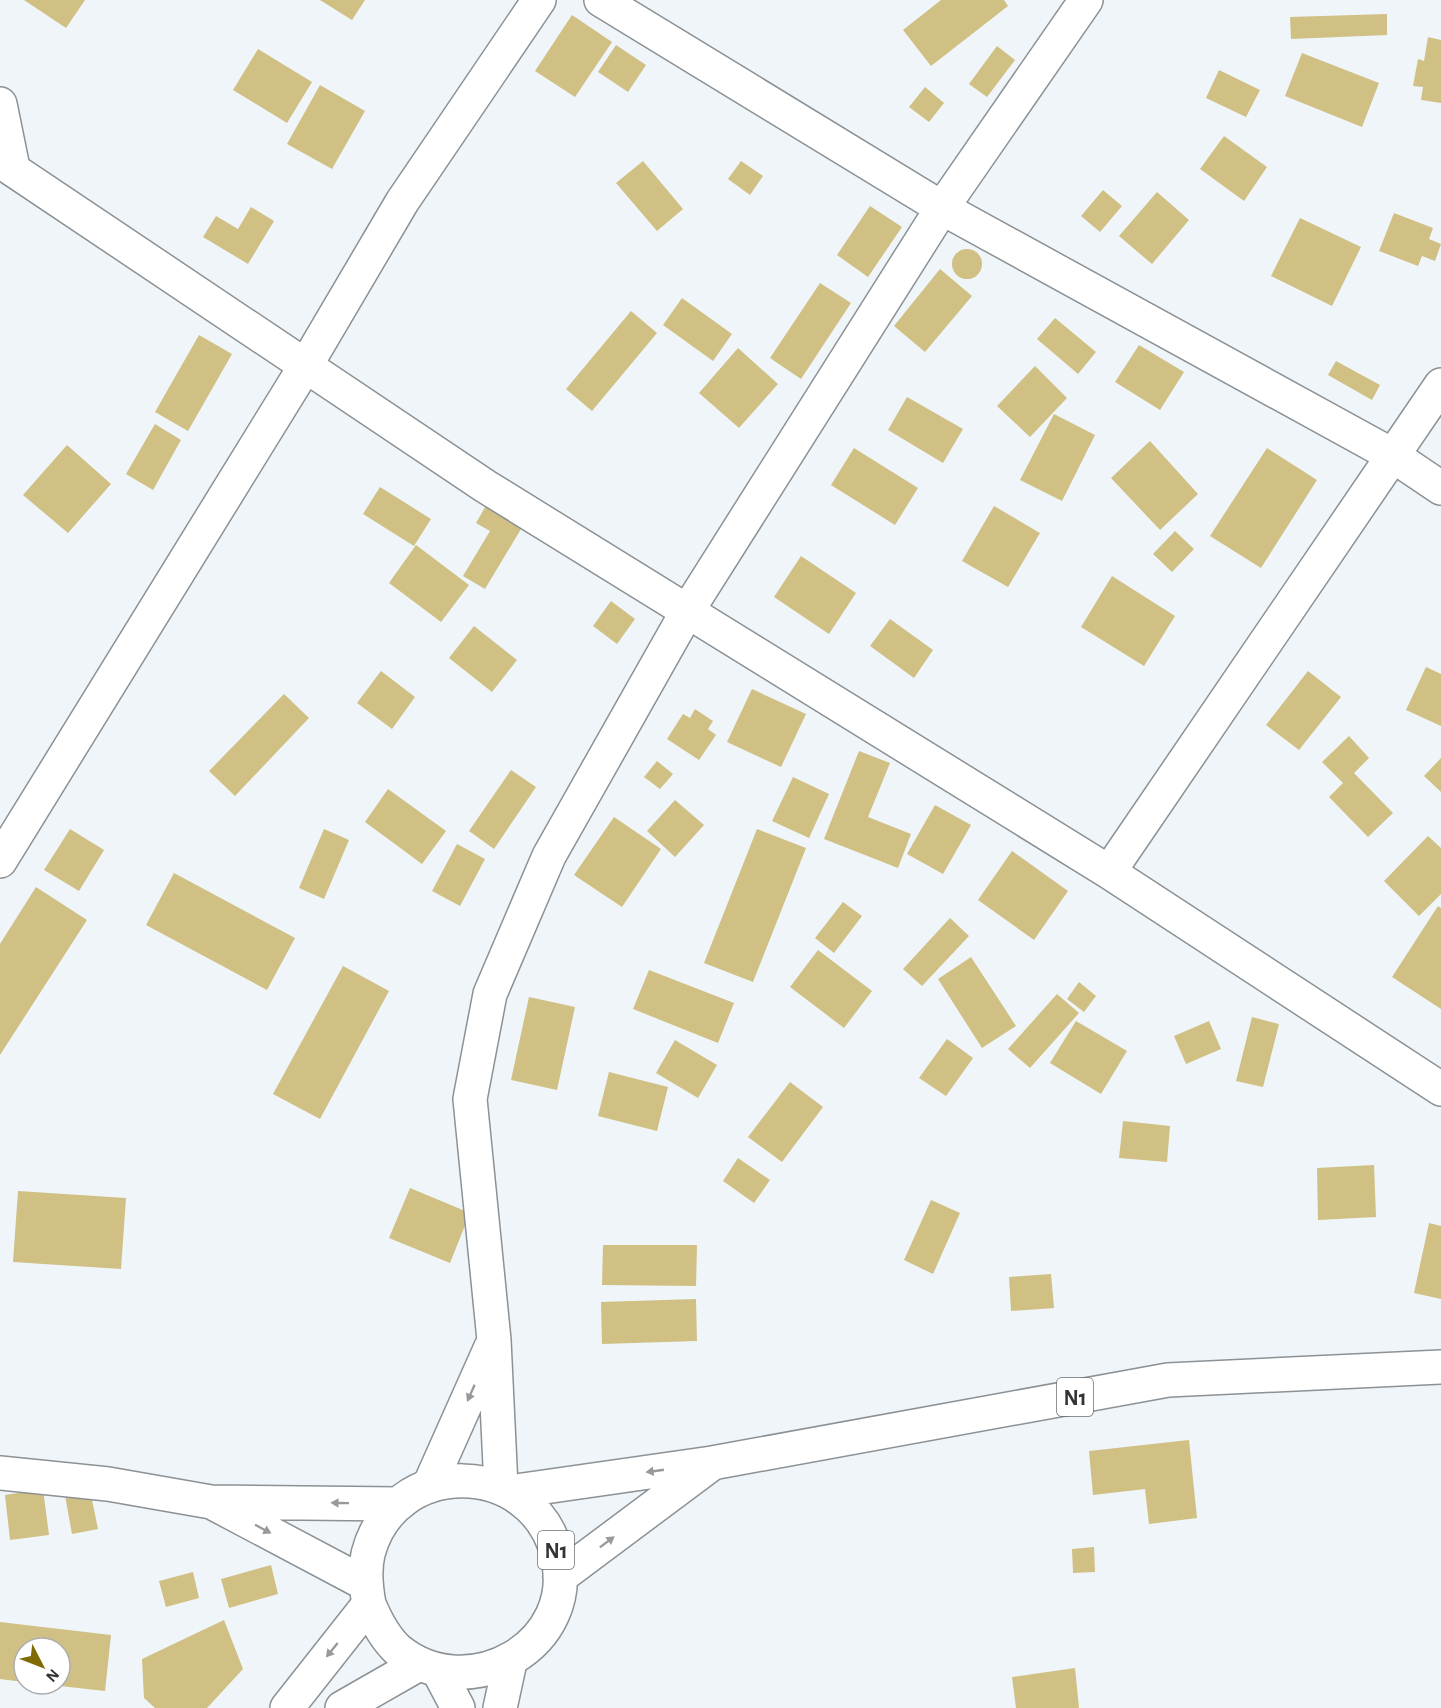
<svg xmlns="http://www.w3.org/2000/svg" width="1441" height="1708" font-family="'Alegreya Sans',sans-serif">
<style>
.building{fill:#d0c084}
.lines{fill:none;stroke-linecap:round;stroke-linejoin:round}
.minor-casing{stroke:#8b9194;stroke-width:36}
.highway-casing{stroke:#8b9194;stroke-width:36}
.minor{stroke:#fff;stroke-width:33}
.highway{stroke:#fff;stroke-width:33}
.oneway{fill:#98999a}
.labels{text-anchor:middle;stroke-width:6;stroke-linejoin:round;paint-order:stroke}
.shield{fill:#fff;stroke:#6f7071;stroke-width:1.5}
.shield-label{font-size:22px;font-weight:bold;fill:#313334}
</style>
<rect width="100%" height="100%" fill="#eff5f9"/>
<path class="building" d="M24,0H85L66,28Z
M320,0H365L352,20Z
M941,0H1004L1008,6L931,66L903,30Z
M1387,14V35L1291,39L1290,17Z
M572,15L612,42L575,97L535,71Z
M1428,37L1441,40V103L1421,100L1423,87L1413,86L1418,59L1424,61Z
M616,45L646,65L628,92L598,72Z
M997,46L1015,60L987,97L969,84Z
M258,49L312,82L287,123L233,90Z
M1302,53L1379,83L1362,127L1285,96Z
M1219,70L1260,90L1246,117L1206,98Z
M320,85L365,111L332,169L287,144Z
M925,87L944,103L929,122L909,107Z
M1224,136L1267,167L1244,201L1200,169Z
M643,161L683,209L657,231L616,183Z
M741,161L763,176L750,195L728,179Z
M1103,190L1122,206L1100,232L1081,216Z
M1157,192L1189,220L1152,264L1119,236Z
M870,206L902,227L868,277L837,255Z
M251,207L274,221L248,264L203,237L216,216L238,229Z
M1394,213L1433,228L1429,239L1441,244L1435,261L1422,256L1418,266L1379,251Z
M1300,218L1361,247L1332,306L1271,276Z
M952 264a15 15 0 1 1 30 0a15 15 0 1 1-30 0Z
M940,269L972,296L925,352L894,326Z
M820,283L851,303L801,379L770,358Z
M682,298L732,334L713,361L663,325Z
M631,311L657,333L592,411L566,389Z
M1055,318L1096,352L1078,374L1037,339Z
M199,335L232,354L188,431L155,412Z
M1139,345L1184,372L1160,410L1115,382Z
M738,348L778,384L739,428L699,393Z
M1336,361L1380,385L1372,400L1328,375Z
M1035,366L1067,398L1030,437L997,406Z
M907,397L963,429L943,463L888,430Z
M1054,414L1095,435L1062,501L1020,480Z
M155,424L181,440L153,490L126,474Z
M1150,441L1198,494L1160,530L1111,478Z
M67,445L111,484L68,533L23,495Z
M854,448L918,488L895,525L831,485Z
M1267,448L1317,480L1261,568L1210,536Z
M380,487L431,519L414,546L363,514Z
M491,497L527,519L485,589L463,576L490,531L476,523Z
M994,506L1040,533L1008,587L962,561Z
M1175,531L1194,549L1172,572L1153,554Z
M416,545L469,585L441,622L389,583Z
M801,556L856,593L829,634L774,597Z
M1112,576L1175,616L1144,666L1081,627Z
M611,601L635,619L617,644L593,626Z
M890,619L933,650L914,678L870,646Z
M474,626L517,660L492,692L449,658Z
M1426,667L1441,674V726L1406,710Z
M381,671L415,697L392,729L357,703Z
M1308,671L1341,697L1299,750L1266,725Z
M752,689L806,714L781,767L727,742Z
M284,694L309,718L235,796L209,771Z
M695,709L713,721L708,729L716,735L699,760L667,739L683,714L690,718Z
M1349,736L1369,758L1354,773L1393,813L1368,837L1329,797L1343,783L1322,762Z
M859,751L890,763L868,817L911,834L898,868L824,839Z
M1441,758V792L1424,776Z
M657,761L673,774L660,789L644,777Z
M511,770L536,787L494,849L469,831Z
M793,777L829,794L809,838L772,821Z
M388,789L446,831L422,864L365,822Z
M675,800L704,825L675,857L647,831Z
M935,805L971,825L943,874L907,854Z
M614,817L661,849L622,907L574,875Z
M70,829L104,850L79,891L44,870Z
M324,829L349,840L324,899L299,888Z
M757,829L806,848L753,982L704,963Z
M1428,836L1441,848V894L1419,916L1384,881Z
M457,844L485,859L460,906L432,891Z
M1012,851L1068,891L1034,940L978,900Z
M174,873L295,938L267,990L146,925Z
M36,887L87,920L0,1055V944Z
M843,902L862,916L834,953L815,938Z
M1438,906L1441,908V1009L1392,977Z
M950,918L969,936L922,986L903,969Z
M818,950L872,991L844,1028L790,987Z
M971,957L1016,1026L982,1048L938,979Z
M343,966L389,991L320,1119L273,1094Z
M649,970L734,1003L718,1043L633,1009Z
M1079,982L1096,996L1084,1012L1067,999Z
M1057,994L1079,1013L1030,1068L1008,1049Z
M529,997L575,1007L557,1090L511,1080Z
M1252,1017L1279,1024L1263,1087L1236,1081Z
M1076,1021L1127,1051L1101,1094L1050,1063Z
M1209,1021L1221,1049L1186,1064L1174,1036Z
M947,1039L973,1058L946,1096L919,1078Z
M675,1040L717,1065L698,1098L656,1073Z
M609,1072L668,1087L657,1131L598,1116Z
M790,1082L823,1107L782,1162L748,1137Z
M1123,1121L1170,1126L1167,1162L1119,1158Z
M738,1158L770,1180L754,1203L723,1181Z
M1374,1165L1376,1217L1318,1220L1317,1168Z
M410,1188L470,1213L450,1263L389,1238Z
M18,1191L126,1198L121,1269L13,1262Z
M931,1200L960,1213L933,1274L904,1260Z
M1429,1223L1441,1226V1299L1414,1293Z
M603,1245H697L696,1286L602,1285Z
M1051,1274L1054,1308L1011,1311L1009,1277Z
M696,1299L697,1341L602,1344L601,1302Z
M1189,1440L1197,1518L1149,1524L1145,1489L1093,1495L1089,1451Z
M89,1485L98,1529L72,1534L64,1490Z
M43,1489L49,1535L10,1540L5,1495Z
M1094,1547L1095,1572L1073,1573L1072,1549Z
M271,1565L278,1594L229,1608L221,1579Z
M193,1572L199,1598L166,1607L159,1581Z
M224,1620L243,1669L207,1708H155L144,1698L142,1659Z
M0,1622L111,1635L105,1691L60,1686V1648H24V1682L0,1679Z
M1075,1668L1079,1708H1016L1012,1677Z"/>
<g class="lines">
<g class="minor-casing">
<path id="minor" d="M601,0L942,208L1392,455L1441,488
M0,104L13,168
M0,161L485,486L1109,872L1441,1089
M0,861L306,365L402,202L539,0
M1109,872L1441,385
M429,1486L491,1347
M501,1487L494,1340L470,1099L490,994L549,856L688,610L942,208L1086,0
M439,1672L458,1708
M500,1708L510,1662"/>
</g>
<g class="highway-casing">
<path id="highway" d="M0,1473L108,1484L211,1502L398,1504
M510,1492L712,1463L1168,1380L1441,1367
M215,1504L366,1584
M560,1577L710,1465
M287,1708L369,1604C366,1588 364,1571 368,1554C393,1456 532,1457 557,1554C581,1644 469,1708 398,1650C384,1637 376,1621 369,1604
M342,1708L419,1664"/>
</g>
<use href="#minor" class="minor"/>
<use href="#highway" class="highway"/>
</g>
<defs><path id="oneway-solid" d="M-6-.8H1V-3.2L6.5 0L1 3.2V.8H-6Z" transform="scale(1.5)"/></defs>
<g class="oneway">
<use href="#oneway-solid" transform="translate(471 1393) rotate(114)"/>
<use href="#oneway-solid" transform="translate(655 1471) rotate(172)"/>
<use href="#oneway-solid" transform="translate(340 1503) rotate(-179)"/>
<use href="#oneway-solid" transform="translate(263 1529) rotate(28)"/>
<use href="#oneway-solid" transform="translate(607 1542) rotate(-37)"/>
<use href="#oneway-solid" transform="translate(332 1650) rotate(129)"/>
</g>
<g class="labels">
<g class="shield">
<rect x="1057" y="1378" width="36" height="38" rx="4.5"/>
<rect x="538" y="1531" width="36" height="38" rx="4.5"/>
</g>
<g class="shield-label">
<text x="1075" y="1405">N1</text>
<text x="556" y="1558">N1</text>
</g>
</g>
<g transform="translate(42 1666) rotate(132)"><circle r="28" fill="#ffffff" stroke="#adadae" stroke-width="1.5"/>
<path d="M0-4.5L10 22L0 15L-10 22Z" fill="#806a03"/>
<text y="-9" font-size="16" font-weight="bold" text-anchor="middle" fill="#313334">N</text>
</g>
</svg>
